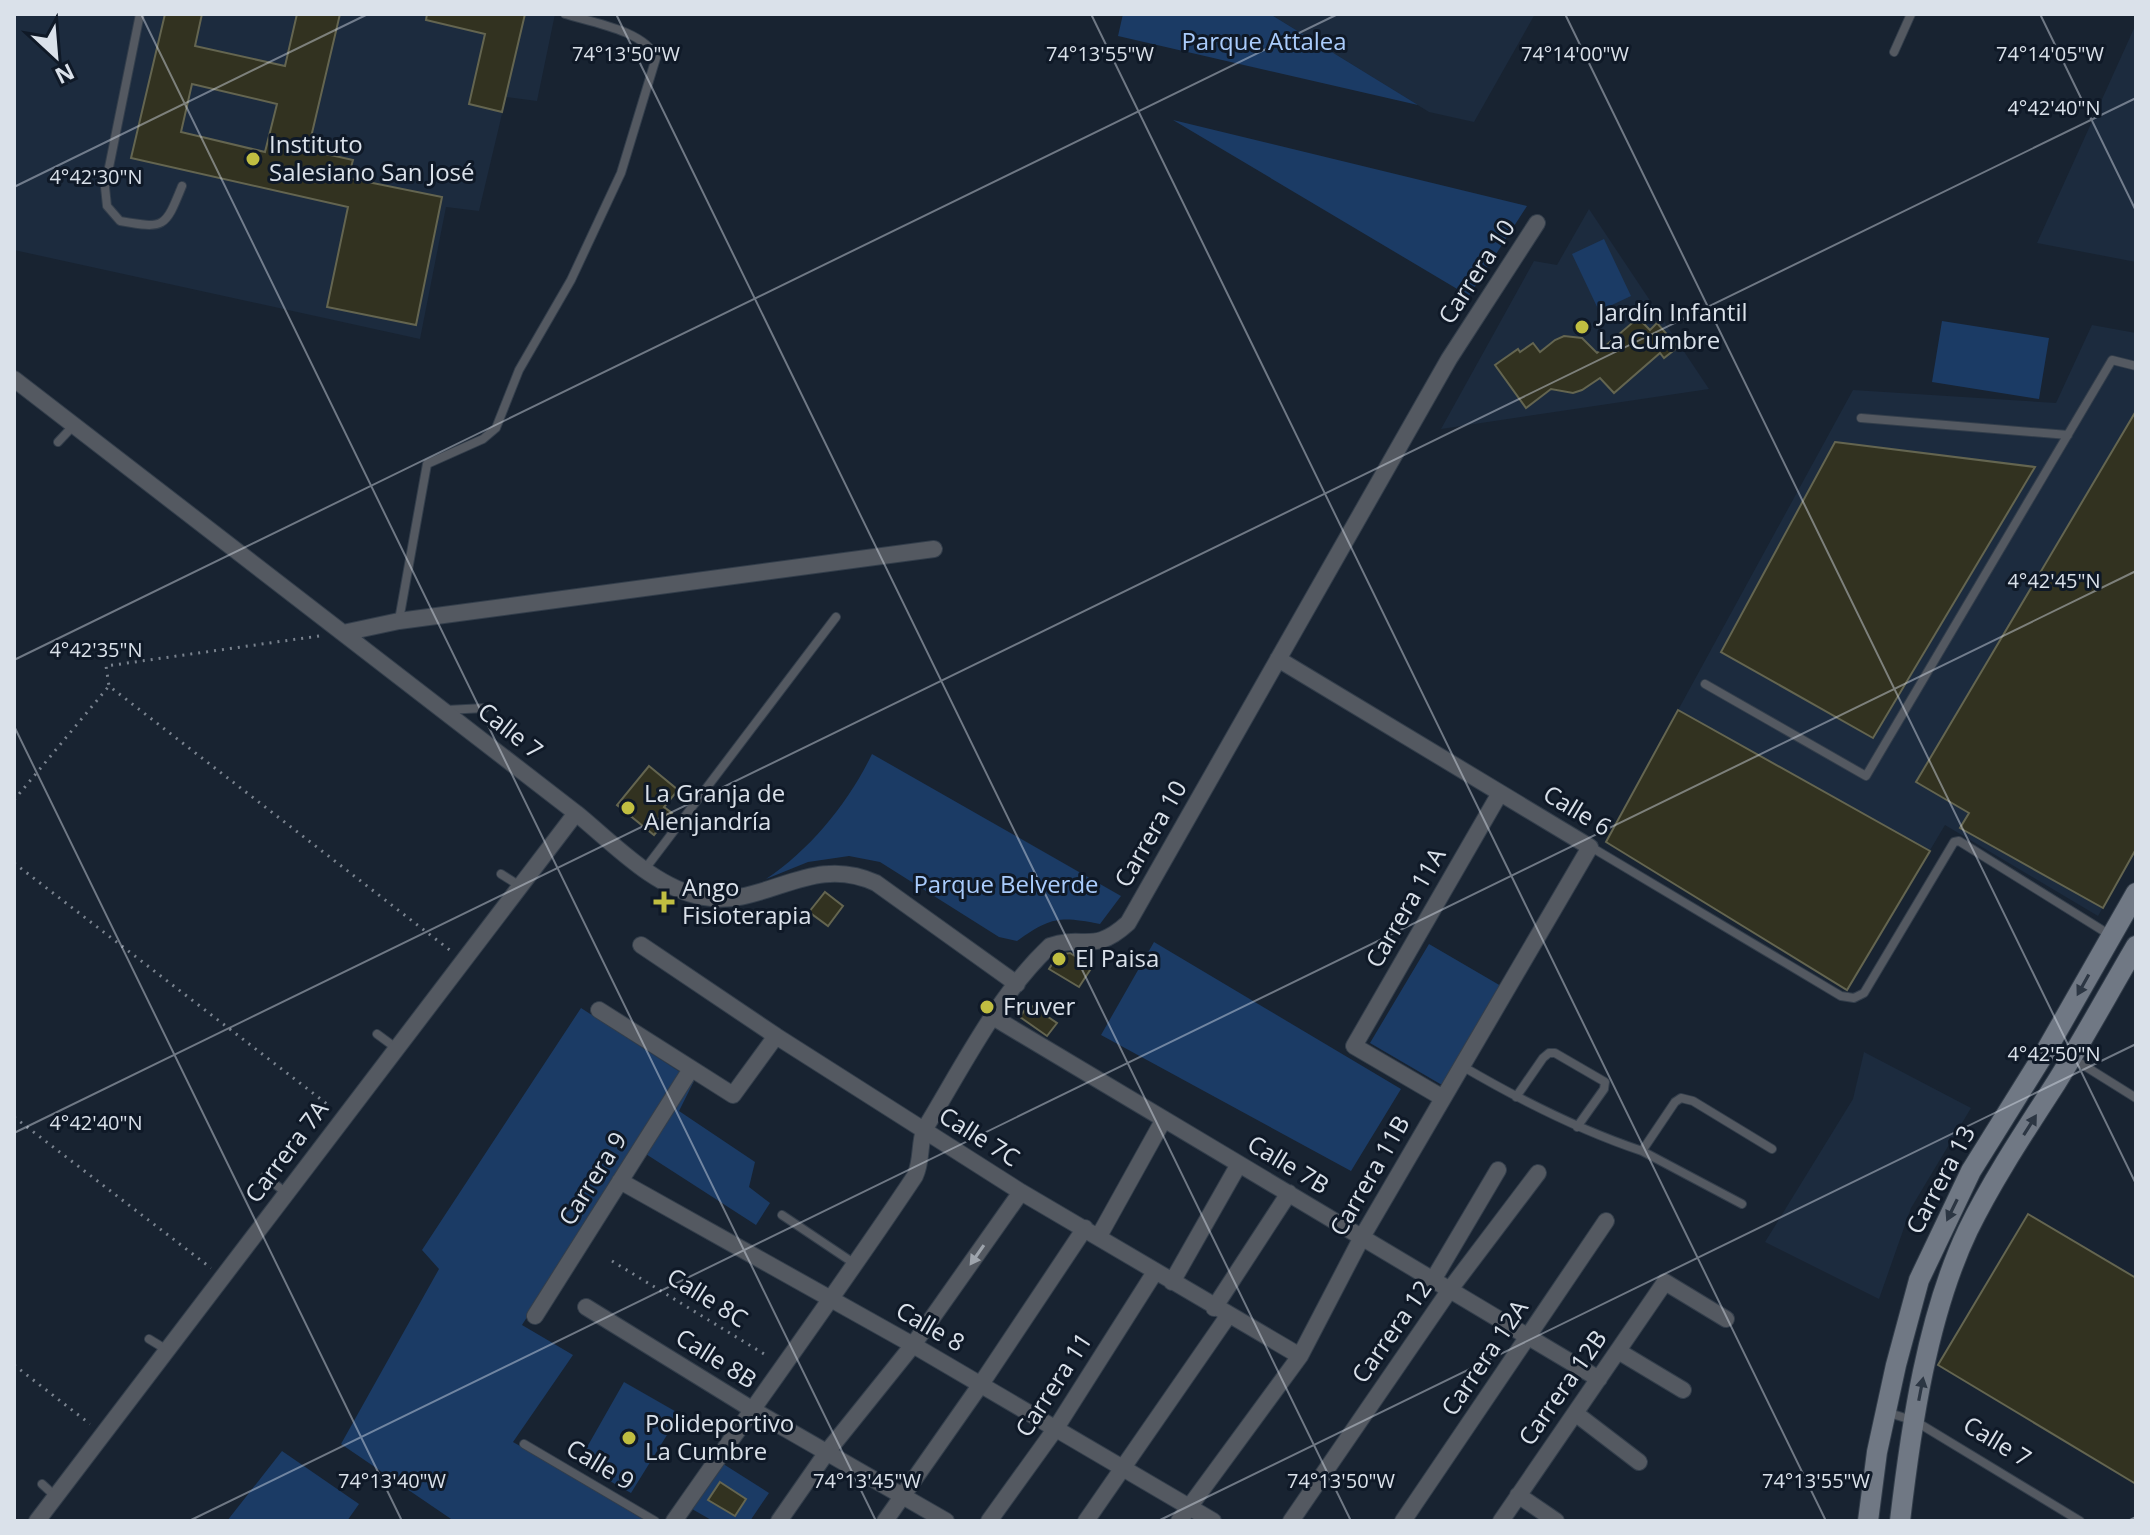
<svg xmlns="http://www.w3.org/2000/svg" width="2150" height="1535" font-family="'Open Sans',sans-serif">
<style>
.built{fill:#1c2b3e}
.green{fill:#1b3b65}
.building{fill:#323220;stroke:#646550;stroke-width:2;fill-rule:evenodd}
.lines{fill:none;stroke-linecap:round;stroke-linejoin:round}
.lane-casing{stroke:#333e4b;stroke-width:10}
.street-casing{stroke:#333e4b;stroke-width:18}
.secondary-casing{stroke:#333e4b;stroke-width:22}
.path{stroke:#79828e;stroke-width:3;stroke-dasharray:2 6;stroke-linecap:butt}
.lane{stroke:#545961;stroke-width:8}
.street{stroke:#545961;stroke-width:16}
.secondary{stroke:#707884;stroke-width:20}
.oneway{fill:#2c3643}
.oneway2{fill:#9ea4ac}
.ticks{fill:none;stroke:#dae1ea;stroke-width:2;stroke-opacity:0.45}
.poi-dot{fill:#c0be41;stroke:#0f1927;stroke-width:3}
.labels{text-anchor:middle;stroke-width:6;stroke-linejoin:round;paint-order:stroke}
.park-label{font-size:24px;fill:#aaccfc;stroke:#0f1927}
.poi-label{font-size:24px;fill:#dae1ea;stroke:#0f1927;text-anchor:start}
.street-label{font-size:24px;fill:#dae1ea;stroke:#0f1927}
.ticks-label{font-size:20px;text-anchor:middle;fill:#dae1ea;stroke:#0f1927;stroke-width:6;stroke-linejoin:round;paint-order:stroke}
</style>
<rect width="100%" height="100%" fill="#182331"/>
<path class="built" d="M14,14H555L537,101L506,97L479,211L446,207L420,339L14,250Z
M1270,14H1535L1474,122L1429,112Z
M2136,24V262L2037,243Z
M1589,209L1709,389L1441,429L1534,261L1557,265Z
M2092,325L2136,333V849L2098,916L1945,825L1847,990L1606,842L1853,390L2056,403Z
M1864,1052L1971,1108L1911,1208L1879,1299L1765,1242L1853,1099Z"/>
<path class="green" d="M1123,14H1270L1418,105L1118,36Z
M1173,120L1527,206L1469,296Z
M1604,239L1631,296L1599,311L1572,254Z
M1942,321L2049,338L2039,399L1932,382Z
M872,754L1121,896L1100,924C1059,916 1051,917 1017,941L999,937L880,862L849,856L808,862L766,879C810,850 849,802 872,754Z
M1154,942L1401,1089L1351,1171L1101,1035Z
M1429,944L1501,986L1442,1085L1370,1043Z
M581,1008L694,1081L679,1111L755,1162L749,1187L770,1203L756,1225L635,1147L522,1325L573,1355L513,1442L652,1521H454L341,1444L439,1269L422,1250Z
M624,1382L680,1414L631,1493L578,1463Z
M282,1451L359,1504L347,1521H227Z
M717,1460L769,1493L750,1521H713L685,1505Z"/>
<path class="building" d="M165,14H202L195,46L285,66L297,14H340L308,150L353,160L348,178L442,197L416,325L327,307L348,207L131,158ZM192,84L277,104L265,152L181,132Z
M427,14H525L502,112L469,104L485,34L426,20Z
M1638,318L1650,330L1657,323L1678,347L1664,358L1660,353L1614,393L1600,378L1582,390L1573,393L1551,389L1526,408L1495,365L1518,349L1520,352L1533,343L1540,352L1555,340L1564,336L1582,338L1597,353Z
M2136,411V849L2103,908L1960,828L1969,813L1916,782Z
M1835,442L2035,467L1873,738L1721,652Z
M1678,710L1930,851L1847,990L1606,842Z
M649,766L678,790L664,807L672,813L654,835L617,805Z
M825,892L843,906L828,926L809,912Z
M1070,953L1092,967L1079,987L1049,969L1058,955Z
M1029,1004L1057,1023L1047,1036L1020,1017Z
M2028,1214L2136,1278V1484L1938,1365Z
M720,1482L746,1499L735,1516L708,1500Z"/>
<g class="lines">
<g class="lane-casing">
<path id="lane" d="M140,14L105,187L107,206L120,221C165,229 165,228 182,186
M1894,52L1911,14
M1861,418L2068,435
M58,442L74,425
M399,620L427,464L483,439L496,428L519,370L571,280L621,173L656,58C646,31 591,22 565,14
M1705,684L1866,776L2112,360L2136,366
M446,710L485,708
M1591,847L1841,996L1854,998L1864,993L1954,842L1959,841L2110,935
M645,869L836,617
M501,874L520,886
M377,1034L396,1048
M2072,1058L2136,1098
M1462,1066C1520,1100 1579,1130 1642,1151L1675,1102L1681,1098L1693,1101L1772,1149
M1516,1097L1543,1058L1549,1053H1555L1605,1082L1604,1089L1577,1127
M1642,1151L1742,1204
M265,1176L286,1193
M782,1215L855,1264
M149,1339L167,1350
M1886,1412L1915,1421L2080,1521
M524,1444L655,1521
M42,1484L55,1496"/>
</g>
<g class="street-casing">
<path id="street" d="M14,379L576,813C613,843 654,888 703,897C764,909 810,852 876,883L1017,984
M343,633L399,621L934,549
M641,945L776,1036L1021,1192L1300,1356
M599,1010L733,1095L776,1036
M993,1017L1599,1379
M1443,1098L1354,1046L1500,793
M620,1181L913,1345L1213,1521
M1099,1236L1164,1119
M1433,1280L1498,1170
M1172,1282L1239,1164
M586,1307L753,1410L946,1521
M1214,1308L1289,1193
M535,1316L691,1069
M1618,1351L1683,1390
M1575,1413L1639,1462
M1518,1495L1556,1521
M37,1521L576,813
M674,1521C754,1406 837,1293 915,1176C922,1161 919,1147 924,1130C962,1068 997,996 1050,946C1084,934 1093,955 1128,923L1449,359L1537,223
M779,1521L827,1452L913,1345L1021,1192
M885,1521L981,1384L1085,1228
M989,1521L1056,1428L1155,1272
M1086,1521L1228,1316
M1179,1521L1300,1356L1362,1237L1590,847L1278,659
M1291,1521L1451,1288L1538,1173
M1403,1521L1606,1221
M1501,1521L1665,1282L1726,1319"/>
</g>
<g class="secondary-casing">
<path id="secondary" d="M1868,1521L1877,1452L1896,1365L1919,1280L1971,1171L2047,1049L2136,893
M1900,1521C1911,1427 1927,1316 1968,1230C1993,1179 2025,1131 2056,1083C2084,1038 2109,992 2136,946"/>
</g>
<path class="path" d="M319,636L106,666L109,686L451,951
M14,800L109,686
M14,863L331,1107
M14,1117L211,1268
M612,1261L769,1357
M14,1365L90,1424"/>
<use href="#lane" class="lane"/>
<use href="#street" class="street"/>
<use href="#secondary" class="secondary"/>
</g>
<defs><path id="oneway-solid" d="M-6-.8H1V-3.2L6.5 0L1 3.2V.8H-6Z" transform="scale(2)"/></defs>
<g class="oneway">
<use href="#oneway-solid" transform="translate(2083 985) rotate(119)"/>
<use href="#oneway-solid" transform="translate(2030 1125) rotate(-58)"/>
<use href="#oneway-solid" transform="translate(1952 1210) rotate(116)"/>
<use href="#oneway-solid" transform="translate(1921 1389) rotate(-79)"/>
</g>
<use class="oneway2" href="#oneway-solid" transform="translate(977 1255) rotate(125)"/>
<path class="ticks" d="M141,14L876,1521M616,14L1351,1521M1091,14L1826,1521M1565,14L2136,1184M2040,14L2136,211M14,187L368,14M14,660L1338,14M14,726L402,1521M14,1133L2136,98M189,1521L2136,571M1158,1521L2136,1044M2128,1521L2136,1517"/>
<g class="poi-dot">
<circle cx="253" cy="159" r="8"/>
<circle cx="1582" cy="327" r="8"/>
<circle cx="628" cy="808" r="8"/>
<path d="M660 890h8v8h8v8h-8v8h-8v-8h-8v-8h8z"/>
<circle cx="1059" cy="959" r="8"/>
<circle cx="987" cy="1007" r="8"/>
<circle cx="629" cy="1438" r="8"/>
</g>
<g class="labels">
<g class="park-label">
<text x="1264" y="50">Parque Attalea</text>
<text x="1006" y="893">Parque Belverde</text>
</g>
<g class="poi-label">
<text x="269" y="153">Instituto<tspan x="269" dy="28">Salesiano San José</tspan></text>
<text x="1598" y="321">Jardín Infantil<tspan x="1598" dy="28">La Cumbre</tspan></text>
<text x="644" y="802">La Granja de<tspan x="644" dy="28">Alenjandría</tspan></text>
<text x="682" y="896">Ango<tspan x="682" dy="28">Fisioterapia</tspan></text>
<text x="1075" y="967">El Paisa</text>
<text x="1003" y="1015">Fruver</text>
<text x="645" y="1432">Polideportivo<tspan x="645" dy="28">La Cumbre</tspan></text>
</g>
<g class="street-label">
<text transform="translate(1477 272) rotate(-57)" y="8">Carrera 10</text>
<text transform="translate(510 731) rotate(38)" y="8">Calle 7</text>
<text transform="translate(1577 811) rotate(31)" y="8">Calle 6</text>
<text transform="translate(1151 834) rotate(-60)" y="8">Carrera 10</text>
<text transform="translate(1406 908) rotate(-60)" y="8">Carrera 11A</text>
<text transform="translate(979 1137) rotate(32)" y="8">Calle 7C</text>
<text transform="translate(287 1152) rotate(-53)" y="8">Carrera 7A</text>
<text transform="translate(1288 1165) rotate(31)" y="8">Calle 7B</text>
<text transform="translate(1370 1176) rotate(-60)" y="8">Carrera 11B</text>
<text transform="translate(593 1179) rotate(-58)" y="8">Carrera 9</text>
<text transform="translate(1941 1180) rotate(-62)" y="8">Carrera 13</text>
<text transform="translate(707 1298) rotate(32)" y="8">Calle 8C</text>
<text transform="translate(930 1327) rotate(30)" y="8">Calle 8</text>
<text transform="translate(1392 1332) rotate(-55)" y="8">Carrera 12</text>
<text transform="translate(1485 1358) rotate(-56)" y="8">Carrera 12A</text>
<text transform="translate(716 1359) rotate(32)" y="8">Calle 8B</text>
<text transform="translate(1054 1385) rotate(-57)" y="8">Carrera 11</text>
<text transform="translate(1563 1388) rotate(-55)" y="8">Carrera 12B</text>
<text transform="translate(1997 1442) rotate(31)" y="8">Calle 7</text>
<text transform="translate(600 1465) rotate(31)" y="8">Calle 9</text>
</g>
</g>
<g class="ticks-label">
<text x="626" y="61">74°13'50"W</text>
<text x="1100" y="61">74°13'55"W</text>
<text x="1575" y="61">74°14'00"W</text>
<text x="2050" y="61">74°14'05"W</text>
<text x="2054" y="115">4°42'40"N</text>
<text x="96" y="184">4°42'30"N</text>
<text x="2054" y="588">4°42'45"N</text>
<text x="96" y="657">4°42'35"N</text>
<text x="2054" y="1061">4°42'50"N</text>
<text x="96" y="1130">4°42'40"N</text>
<text x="392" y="1488">74°13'40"W</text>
<text x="867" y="1488">74°13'45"W</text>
<text x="1341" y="1488">74°13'50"W</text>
<text x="1816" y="1488">74°13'55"W</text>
</g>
<rect width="2150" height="1535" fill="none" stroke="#dae1ea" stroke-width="32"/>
<g transform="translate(56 56) rotate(154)" stroke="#0f1927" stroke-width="6" paint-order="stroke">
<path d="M0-6L14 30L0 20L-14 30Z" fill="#dae1ea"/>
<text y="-12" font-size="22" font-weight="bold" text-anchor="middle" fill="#dae1ea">N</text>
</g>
</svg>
